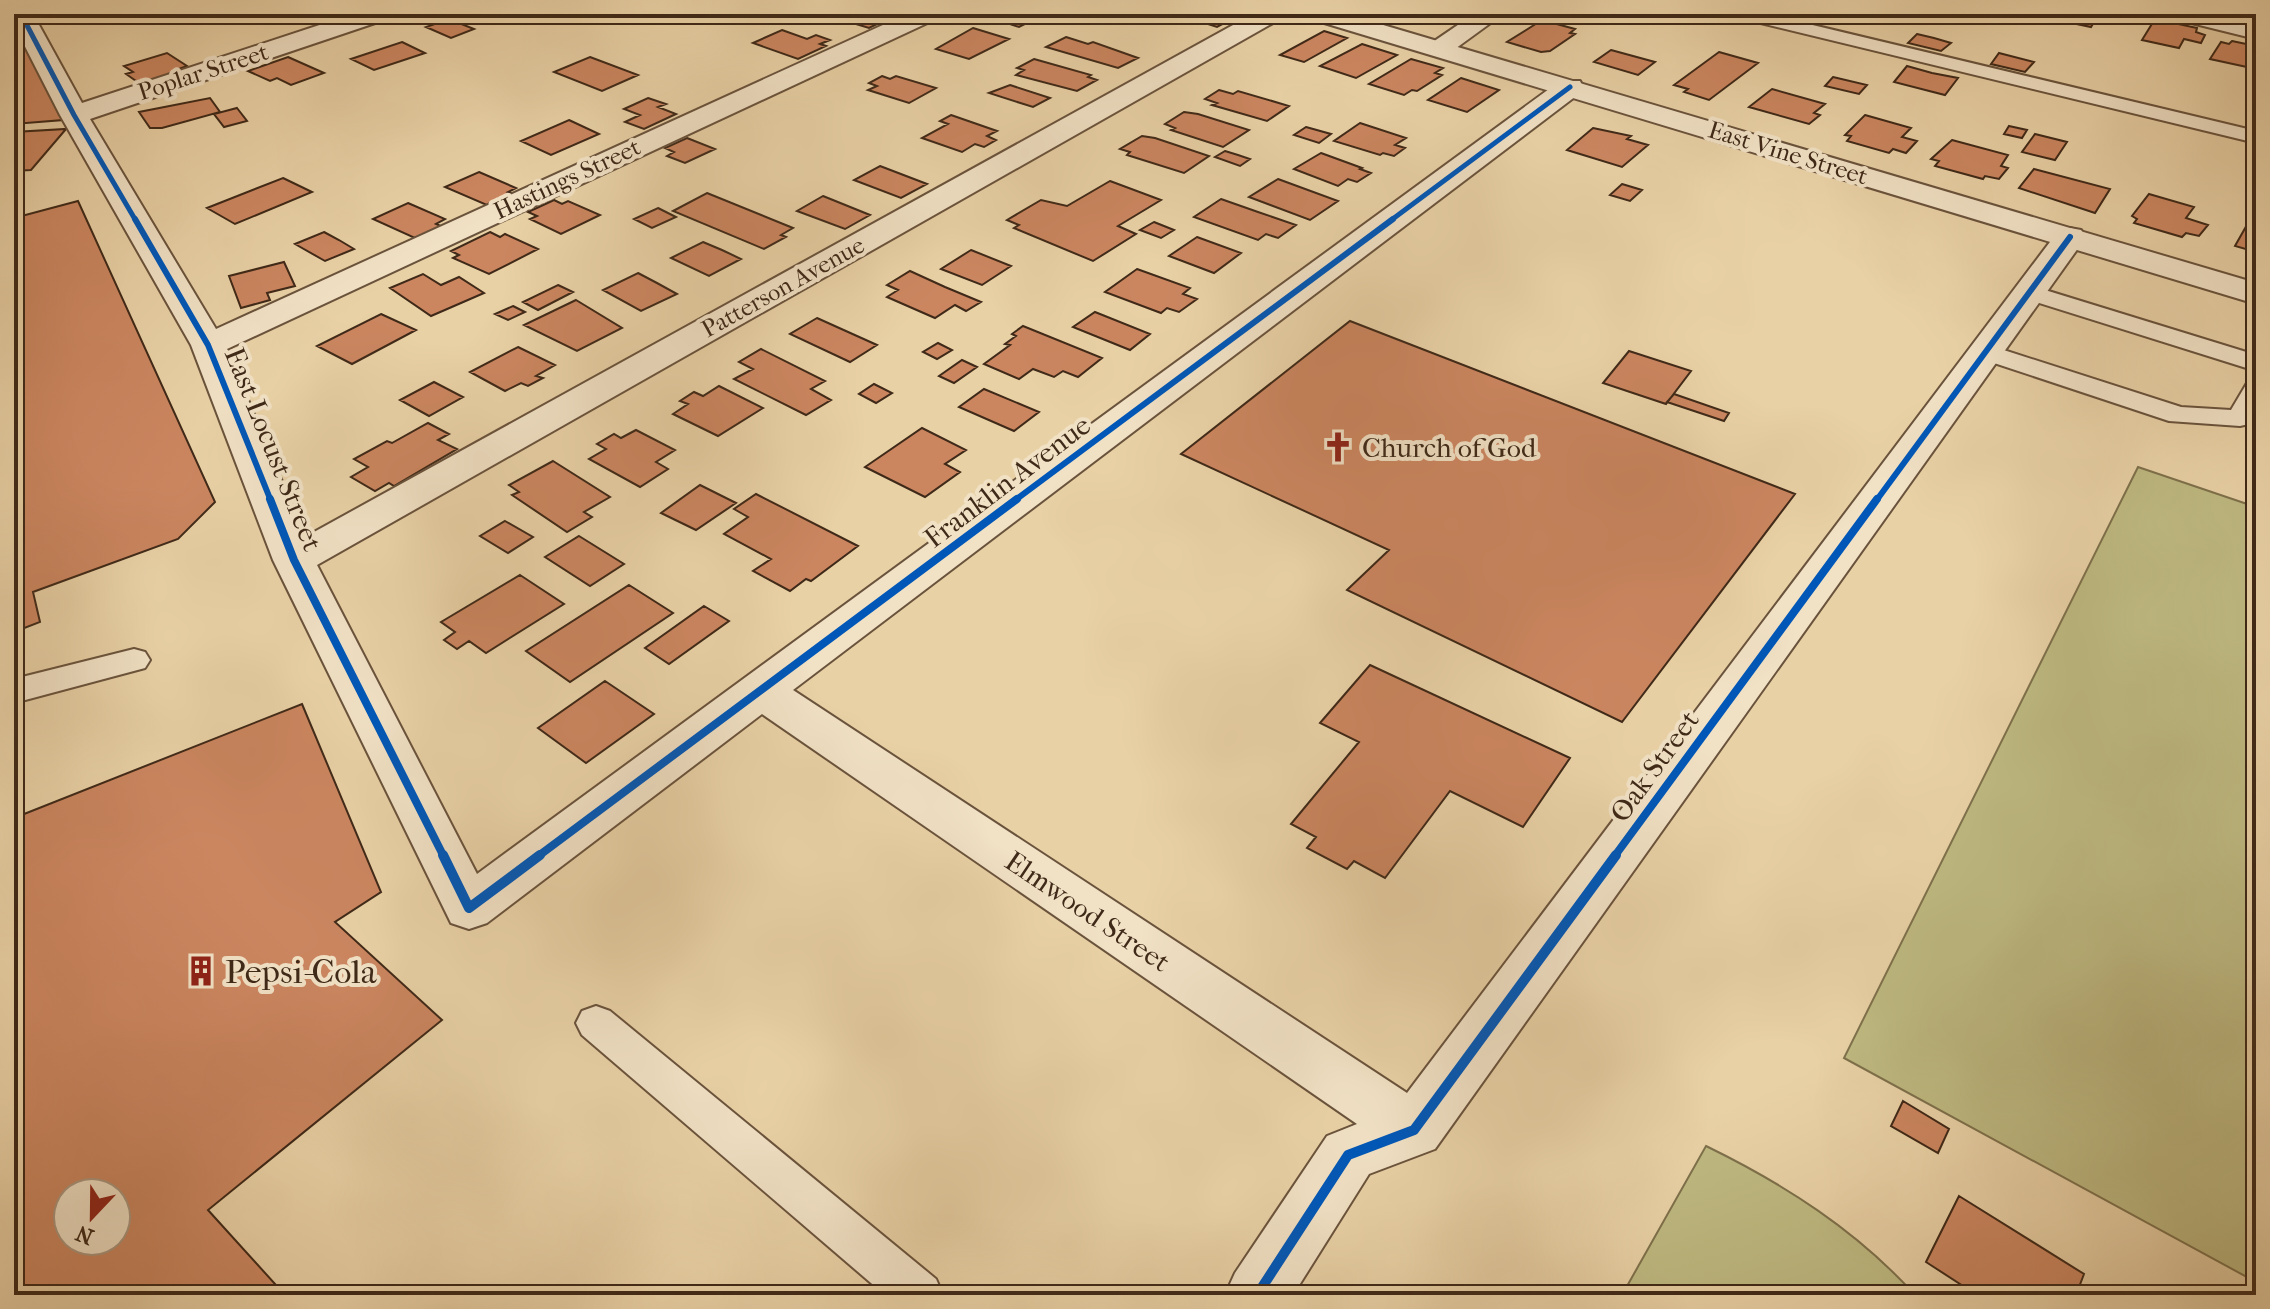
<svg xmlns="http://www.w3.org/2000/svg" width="2270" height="1309" font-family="'IM FELL French Canon',serif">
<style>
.green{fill:#beb981;stroke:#7e714c;stroke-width:2}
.building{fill:#cb8660;stroke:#3f2918;stroke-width:2;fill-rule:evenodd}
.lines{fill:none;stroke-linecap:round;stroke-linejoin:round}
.service-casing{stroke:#6a533c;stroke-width:4}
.minor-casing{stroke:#6a533c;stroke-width:4}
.tertiary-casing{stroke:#6a533c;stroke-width:4}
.service{fill:#f1e1c5;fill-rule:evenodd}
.minor{fill:#f1e1c5;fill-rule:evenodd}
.tertiary{fill:#f1e1c5;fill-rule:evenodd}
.cycleway-far3-casing{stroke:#f1e1c5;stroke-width:8}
.cycleway-far2-casing{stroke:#f1e1c5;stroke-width:10}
.cycleway-far1-casing{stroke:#f1e1c5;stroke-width:13}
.cycleway-casing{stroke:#f1e1c5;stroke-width:15}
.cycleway-far3{stroke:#0057b8;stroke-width:5}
.cycleway-far2{stroke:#0057b8;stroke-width:6}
.cycleway-far1{stroke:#0057b8;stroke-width:8}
.cycleway{stroke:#0057b8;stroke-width:10}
.labels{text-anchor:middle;stroke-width:8;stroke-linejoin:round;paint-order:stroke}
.far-street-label{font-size:24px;fill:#3f2918;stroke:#f1e1c5}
.poi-label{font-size:28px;fill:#3f2918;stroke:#f1e1c5;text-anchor:start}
.street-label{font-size:28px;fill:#3f2918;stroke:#f1e1c5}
.near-poi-label{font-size:34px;fill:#3f2918;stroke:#f1e1c5;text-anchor:start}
</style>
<rect width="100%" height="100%" fill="#e9d1a6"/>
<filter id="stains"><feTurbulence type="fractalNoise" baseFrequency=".0025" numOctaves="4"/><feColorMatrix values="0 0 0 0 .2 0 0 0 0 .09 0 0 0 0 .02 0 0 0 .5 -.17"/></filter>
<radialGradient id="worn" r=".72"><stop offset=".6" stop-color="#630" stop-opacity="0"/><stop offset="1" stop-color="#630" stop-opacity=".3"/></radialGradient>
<path class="green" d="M2138,467L2256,507V1282L1844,1058Z
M1706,1146C1784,1184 1856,1230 1915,1295H1622Z"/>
<path class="building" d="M315,14H363L331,24L307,17Z
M846,14H898L869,28L846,21L855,17Z
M990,14H1018L1035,19L1019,27L985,16Z
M1177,14H1241L1217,27Z
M2046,14H2106L2100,23L2094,22L2091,27L2044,17Z
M449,19L474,29L451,38L426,27Z
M2155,19L2197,28L2196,32L2205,35L2201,43L2184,39L2179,48L2142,40Z
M1542,20L1575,29L1570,33L1575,34L1550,51L1541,52L1507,42Z
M973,28L1009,39L969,59L936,49Z
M782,30L807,39L816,35L830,40L820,44L826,46L798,59L753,43Z
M1324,31L1347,38L1304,62L1280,55Z
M1917,34L1934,38L1951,43L1941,51L1908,43Z
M1066,37L1088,44L1093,42L1138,58L1118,68L1046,47Z
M2232,41L2256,46V69L2210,59L2221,42L2229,44Z
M402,42L425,53L374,70L351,59Z
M1362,44L1397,55L1356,78L1320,66Z
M30,49L63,120L14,124V50Z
M1611,50L1655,62L1638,75L1594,62Z
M1719,52L1758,63L1709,100L1684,92L1688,89L1674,85Z
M167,53L187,66L176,70L180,73L150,82L139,83L126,74L133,72L124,66Z
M1999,53L2034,62L2025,72L1991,64Z
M288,57L324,73L291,85L277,78L270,81L248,71Z
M590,57L638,75L602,91L554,72Z
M1034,59L1091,75L1088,77L1097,80L1077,91L1016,75L1024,70L1017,68Z
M1411,59L1443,68L1435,73L1442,75L1417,91L1412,90L1404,95L1369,84Z
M1907,66L1932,73L1958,78L1945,95L1894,82Z
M882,76L890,79L896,76L936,88L909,103L868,90L877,86L869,83Z
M1833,77L1867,85L1859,94L1825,86Z
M1461,78L1499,90L1467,112L1428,100Z
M1010,85L1050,98L1033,107L989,93Z
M1772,89L1825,104L1814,113L1820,115L1809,124L1749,107Z
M1219,90L1233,94L1238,91L1289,106L1267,121L1212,105L1217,103L1205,99Z
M210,98L220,112L162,128H150L139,112Z
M648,98L666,104L658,107L676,114L644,129L625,122L640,115L624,109Z
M237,108L247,121L224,127L214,114Z
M1184,112L1198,114L1249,130L1223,147L1171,130L1175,128L1165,124Z
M951,115L997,131L987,136L996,140L984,147L975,144L962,152L922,138L948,124L940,121Z
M1865,115L1911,128L1902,137L1917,141L1906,153L1893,149L1889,153L1847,141L1851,136L1845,135Z
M569,120L599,134L551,155L521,141Z
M1360,123L1406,138L1395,145L1405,148L1394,156L1383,153L1380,155L1334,141Z
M2009,126L2027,130L2022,138L2004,134Z
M1306,127L1331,134L1319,143L1294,135Z
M1593,128L1631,136L1627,139L1648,145L1622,167L1567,150Z
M66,129L31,170L14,171V132Z
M2035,134L2067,142L2055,160L2022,152Z
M1142,136L1155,138L1209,156L1184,173L1127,155L1130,152L1120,149Z
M687,138L715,149L685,163L667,156L674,152L665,148Z
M1952,140L2008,155L2001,166L2008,168L1999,179L1985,176L1983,179L1935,166L1939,161L1931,159Z
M1225,151L1238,155L1250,159L1240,166L1215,157Z
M1321,153L1362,168L1360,169L1371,173L1357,182L1348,179L1338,186L1294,169Z
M880,166L927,184L901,198L854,180Z
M2034,169L2110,189L2095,213L2019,188Z
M479,172L516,188L508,192L514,194L489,206L445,187Z
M283,178L312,192L235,224L207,208Z
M1278,179L1338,201L1310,220L1249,197Z
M1110,181L1161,200L1118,226L1136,234L1093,261L1014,228L1019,225L1007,220L1041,200L1067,206Z
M1622,184L1642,190L1630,201L1610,195Z
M707,193L793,228L781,235L786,237L764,249L673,211Z
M2149,194L2194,207L2186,218L2208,225L2199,236L2186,233L2182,237L2134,223L2137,219L2132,216Z
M823,196L870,215L845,229L797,211Z
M1221,199L1258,212L1296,225L1278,238L1266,234L1258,240L1194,217Z
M554,200L562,204L568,201L600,215L561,234L530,219L537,216L528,212Z
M78,201L215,502L178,539L33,592L40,622L14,632V218Z
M408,203L445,219L436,224L443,227L417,239L373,219Z
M658,208L676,217L652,228L634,219Z
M1154,222L1174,230L1161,238L1140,230Z
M2248,223L2256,226V252L2235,246Z
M324,232L339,240L354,249L325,261L295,244Z
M490,232L500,237L505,234L538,249L489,274L453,258L459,255L451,251Z
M1197,237L1241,253L1214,273L1169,256Z
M703,242L722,250L741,259L709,276L671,258Z
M971,250L1011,266L982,285L941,269Z
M284,262L295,286L267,293L270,300L241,308L229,276Z
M1137,269L1190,288L1183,294L1197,299L1179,312L1167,308L1161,313L1105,292Z
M910,271L945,287L981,302L966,311L955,305L935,318L887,297L898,290L887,285Z
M638,273L657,283L677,294L641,311L603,290Z
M423,274L441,285L459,277L484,293L431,316L390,288Z
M558,285L573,292L538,310L523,302Z
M576,300L622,328L577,351L524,325Z
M513,306L525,312L508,320L495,314Z
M1095,312L1150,334L1130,350L1073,327Z
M381,314L416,330L352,364L317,346Z
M817,318L877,345L850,362L790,334Z
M1350,321L1795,494L1622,722L1347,590L1389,550L1181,454Z
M1023,326L1102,358L1078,377L1063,371L1054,377L1033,369L1019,379L984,364L1010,345L1005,344L1016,336L1012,334Z
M938,343L952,350L937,359L923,352Z
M518,347L555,365L536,376L543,378L528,386L521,383L505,391L470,372Z
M761,349L825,381L811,389L831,400L806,415L734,379L753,369L739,362Z
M1629,351L1691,371L1666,404L1603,383Z
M962,360L977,367L954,383L939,376Z
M434,382L463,397L429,416L400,400Z
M874,384L892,393L876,403L859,394Z
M719,386L763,408L718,436L673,414L688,404L680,401L694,392L703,396Z
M984,389L1039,412L1014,431L959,407Z
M1674,394L1729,413L1724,421L1667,402Z
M428,423L449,434L438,440L457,449L394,486L389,483L375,491L351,477L368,467L354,459L387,441L392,443Z
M922,428L966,450L945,464L960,472L925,497L865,467Z
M636,430L675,450L656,462L668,469L640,487L589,459L606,449L597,444L614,434L621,438Z
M553,461L610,497L584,512L592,517L567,532L512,495L519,492L509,485Z
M700,485L736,503L696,530L661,513Z
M756,494L858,546L811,581L806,579L790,591L753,571L771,559L724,534L748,517L734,509Z
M505,521L533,537L508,553L480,536Z
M579,536L624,564L590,586L545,557Z
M520,575L564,604L486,653L469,641L457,649L444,640L455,632L441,622Z
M629,585L673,613L570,682L526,651Z
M704,606L729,621L669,664L645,648Z
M1370,665L1570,758L1523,827L1450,791L1385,878L1354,861L1347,869L1307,848L1316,837L1291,824L1359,742L1320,723Z
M605,681L654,714L586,763L538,728Z
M302,704L381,892L335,922L442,1020L208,1210L285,1295H14V818ZM68,1193H116V1241H68Z
M1903,1101L1949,1129L1938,1153L1891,1126Z
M1959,1196L2084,1274L2076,1295H1977L1926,1262Z"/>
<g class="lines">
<g class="service-casing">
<path id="service" d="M1735,14H1767L2256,131V143L1744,19Z
M2029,285L2256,355V371L2020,297L2017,292L2020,287Z
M1985,344L2181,407L2231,410L2247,383L2256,381V413L2249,424L2240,426L2169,421L1976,357L1972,352L1976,347Z
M134,649L145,652L150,660L145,668L14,703V679Z
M596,1006L610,1011L936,1279L943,1295H885L582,1035L576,1023L582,1011Z"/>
</g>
<g class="minor-casing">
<path id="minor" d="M14,14H33L82,103L353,14H390L387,19L90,119L216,329L907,14H939L936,19L227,349L305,537L1253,14H1283L1280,19L317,565L477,874L1560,81H1580L1583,87L1580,93L793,690L1407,1093L2059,230L2070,228L2081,230L2086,237L1435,1149L1369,1174L1293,1295H1225L1235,1273L1327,1136L1357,1124L762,714L487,923L469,929L451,923L273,560L191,345L60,115L14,25Z
M1474,14H1503L1448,54H1430L1426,49L1430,44Z
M2172,14H2216L2256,23V39L2175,19Z"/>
</g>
<g class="tertiary-casing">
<path id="tertiary" d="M1308,14H1346L2256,283V304L1311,19Z"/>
</g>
<use href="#service" class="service"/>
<use href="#minor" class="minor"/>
<use href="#tertiary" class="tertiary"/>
<g class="cycleway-far3-casing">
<path id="cycleway-far3" d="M21,14L74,115L136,221
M1390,221L1570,87"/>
</g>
<g class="cycleway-far2-casing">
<path id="cycleway-far2" d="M135,219L208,345L271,501
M1014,501L1393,219
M1876,501L2070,237"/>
</g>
<g class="cycleway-far1-casing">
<path id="cycleway-far1" d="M270,499L294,560L444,857
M537,857L1017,499
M1614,857L1877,499"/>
</g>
<g class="cycleway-casing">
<path id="cycleway" d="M443,855L469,908L540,855
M1257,1295L1348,1155L1414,1130L1616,855"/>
</g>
<use href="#cycleway-far3" class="cycleway-far3"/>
<use href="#cycleway-far2" class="cycleway-far2"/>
<use href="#cycleway-far1" class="cycleway-far1"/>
<use href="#cycleway" class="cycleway"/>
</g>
<defs>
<g id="church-bare" transform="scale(2.4)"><path d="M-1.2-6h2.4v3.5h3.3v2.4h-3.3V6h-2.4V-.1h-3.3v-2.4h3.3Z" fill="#8f2418" stroke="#f1e1c5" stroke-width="2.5" paint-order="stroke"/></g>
<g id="building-bare" transform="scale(2.4)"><path d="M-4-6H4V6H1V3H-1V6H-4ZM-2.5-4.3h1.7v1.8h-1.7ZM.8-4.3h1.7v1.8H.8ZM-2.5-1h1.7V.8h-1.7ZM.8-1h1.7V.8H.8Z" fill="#8f2418" stroke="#f1e1c5" stroke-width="2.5" paint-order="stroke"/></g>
</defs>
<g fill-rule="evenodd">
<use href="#church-bare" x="1338" y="447"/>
<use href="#building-bare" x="201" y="971"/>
</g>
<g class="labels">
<g class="far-street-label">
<text transform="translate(203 72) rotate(-18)" y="8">Poplar Street</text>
<text transform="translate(1788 153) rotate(17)" y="8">East Vine Street</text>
<text transform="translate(567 179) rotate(-25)" y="8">Hastings Street</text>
<text transform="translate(783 287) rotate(-29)" y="8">Patterson Avenue</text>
</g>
<g class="poi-label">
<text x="1362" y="457">Church of God</text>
</g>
<g class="street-label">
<text transform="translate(274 449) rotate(68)" y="10">East Locust Street</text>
<text transform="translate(1007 481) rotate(-37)" y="10">Franklin Avenue</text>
<text transform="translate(1654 766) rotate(-54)" y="10">Oak Street</text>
<text transform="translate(1088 911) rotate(34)" y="10">Elmwood Street</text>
</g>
<g class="near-poi-label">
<text x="225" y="983">Pepsi-Cola</text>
</g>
</g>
<rect width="2270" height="1309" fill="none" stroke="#e9d1a6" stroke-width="48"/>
<rect x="16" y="16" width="2238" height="1277" fill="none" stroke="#3f2918" stroke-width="4"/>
<rect x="24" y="24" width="2222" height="1261" fill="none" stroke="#3f2918" stroke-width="2"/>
<g transform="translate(92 1217) rotate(202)"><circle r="38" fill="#f1e1c5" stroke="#aa9780" stroke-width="2"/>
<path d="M0-6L14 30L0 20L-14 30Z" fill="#8f2418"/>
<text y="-12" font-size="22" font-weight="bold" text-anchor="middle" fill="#3f2918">N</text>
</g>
<rect width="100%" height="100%" filter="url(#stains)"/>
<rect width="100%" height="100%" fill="url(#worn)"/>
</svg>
